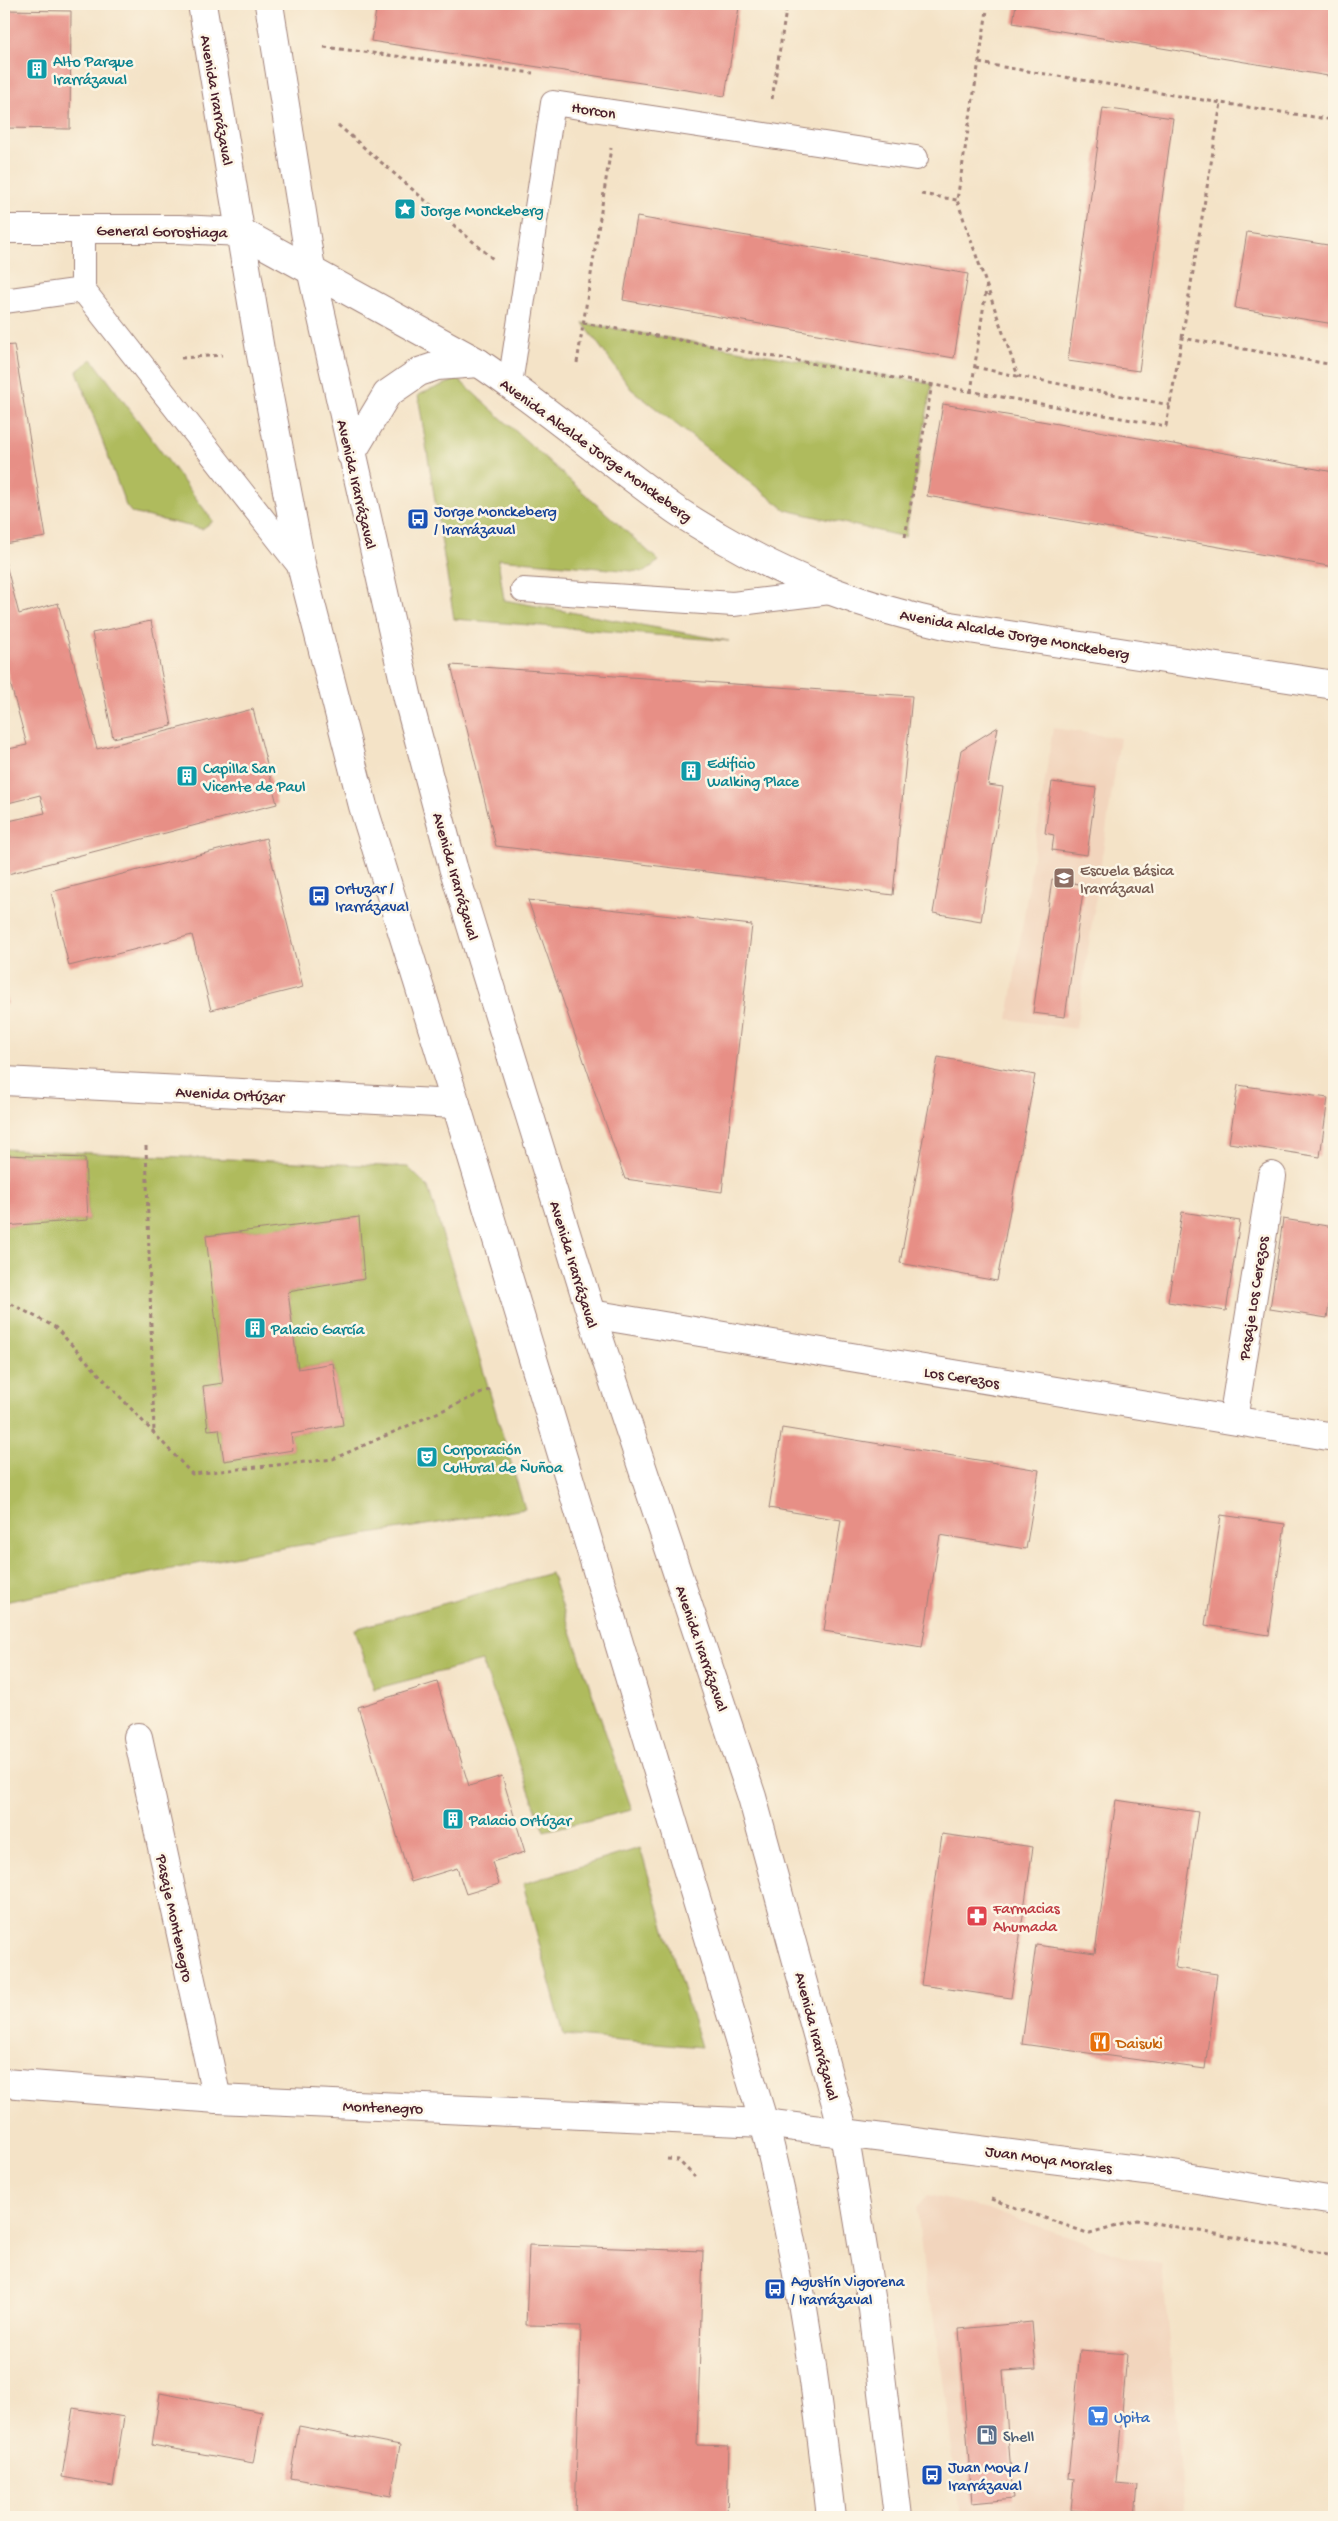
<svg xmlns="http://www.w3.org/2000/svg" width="1338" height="2521" font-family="'Gochi Hand',sans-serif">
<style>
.built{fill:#f2d5bd}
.green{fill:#afbb5d;stroke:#7c6d44;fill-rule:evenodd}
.building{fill:#e78f86}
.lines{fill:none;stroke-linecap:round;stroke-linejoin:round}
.lane-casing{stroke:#9f8179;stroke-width:26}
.street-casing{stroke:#9f8179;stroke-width:30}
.secondary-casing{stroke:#9f8179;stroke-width:30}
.primary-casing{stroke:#9f8179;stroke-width:30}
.path{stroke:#9f8179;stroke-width:3;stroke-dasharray:4 4;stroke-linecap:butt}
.lane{stroke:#fff;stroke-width:24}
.street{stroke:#fff;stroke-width:28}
.secondary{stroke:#fff;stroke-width:28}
.primary{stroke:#fff;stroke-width:28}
.labels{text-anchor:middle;stroke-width:5;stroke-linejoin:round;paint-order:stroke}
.culture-label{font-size:16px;fill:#0d838f;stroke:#fcf5e5;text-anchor:start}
.street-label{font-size:16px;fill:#4a1f2b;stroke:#fcf5e5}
.transit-label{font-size:16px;fill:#164399;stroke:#fcf5e5;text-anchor:start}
.education-label{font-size:16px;fill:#785e54;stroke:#fcf5e5;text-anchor:start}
.health-label{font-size:16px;fill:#be3a42;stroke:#fcf5e5;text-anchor:start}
.food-label{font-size:16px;fill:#c56008;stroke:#fcf5e5;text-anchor:start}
.shop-label{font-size:16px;fill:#366cbe;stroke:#fcf5e5;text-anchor:start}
.service-label{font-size:16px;fill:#4e5e75;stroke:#fcf5e5;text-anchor:start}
</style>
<rect width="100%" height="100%" fill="#fcf5e5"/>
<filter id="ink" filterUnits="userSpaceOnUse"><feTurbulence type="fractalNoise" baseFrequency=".02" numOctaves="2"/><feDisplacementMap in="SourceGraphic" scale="10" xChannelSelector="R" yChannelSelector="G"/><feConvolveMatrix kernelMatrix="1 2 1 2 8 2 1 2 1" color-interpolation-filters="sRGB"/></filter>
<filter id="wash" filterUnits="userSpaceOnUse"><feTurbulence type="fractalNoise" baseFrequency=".0096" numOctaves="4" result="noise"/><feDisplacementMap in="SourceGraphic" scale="20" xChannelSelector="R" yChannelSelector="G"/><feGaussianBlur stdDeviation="1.12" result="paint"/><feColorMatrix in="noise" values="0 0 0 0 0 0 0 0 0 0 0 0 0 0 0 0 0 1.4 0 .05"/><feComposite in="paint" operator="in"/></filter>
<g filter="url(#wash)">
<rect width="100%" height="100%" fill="#f4e3c7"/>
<path class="built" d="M1053,728L1120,738L1076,1029L1008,1019Z
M928,2195L988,2209L1130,2258L1162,2264L1185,2517H961L934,2312L926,2291L917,2207Z"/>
<path class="green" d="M583,323L932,384L905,537L786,510L631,389Z
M92,359L213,521L202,529L132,513L126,506L77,371Z
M458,379L659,561L644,572L498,559L504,600L729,641L454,619L418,395Z
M4,1149L408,1167L428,1187L525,1509L258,1552L4,1602V1226L88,1220L85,1158L4,1155ZM358,1217L364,1279L288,1292L298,1369L333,1363L343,1425L291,1434L293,1450L224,1461L219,1429L208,1430L203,1386L223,1383L207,1236Z
M551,1573L632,1810L544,1831L482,1661L374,1689L355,1629Z
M640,1848L701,2047L564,2035L523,1884Z"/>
<g id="blocks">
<path class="building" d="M377,4H719L739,7L725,96L371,41Z
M1016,4H1334V77L1013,23Z
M4,10L71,11L70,129L4,128Z
M1103,108L1173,118L1139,371L1068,361Z
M637,217L968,274L954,358L623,300Z
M1247,232L1334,246V324L1235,308Z
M14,345L46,537L4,544V346Z
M943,404L1334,472V567L927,496Z
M4,557L19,614L58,603L97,749L253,709L277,804L4,875V822L45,813L40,795L4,804V750L27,745L4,660Z
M151,621L172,726L113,738L92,633Z
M451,665L912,696L893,895L496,846Z
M998,727L988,785L1003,787L981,921L933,913L961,750Z
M1052,782L1096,788L1087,855L1052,850L1054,835L1045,833Z
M266,838L303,987L211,1010L192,935L69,966L51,892Z
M1052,879L1084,885L1065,1017L1033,1013Z
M528,900L752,925L722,1192L625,1179Z
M4,991L8,1004L4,1005Z
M938,1057L1035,1075L997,1281L900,1263Z
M1238,1085L1328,1098L1320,1157L1229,1143Z
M4,1155L85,1158L88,1220L4,1226Z
M1182,1212L1240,1221L1226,1311L1168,1302Z
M359,1217L364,1279L288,1292L298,1369L333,1363L343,1425L291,1434L293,1450L224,1461L219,1429L208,1430L203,1386L223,1383L206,1236Z
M1283,1219L1334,1227V1271L1327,1318L1270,1309Z
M782,1428L1039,1470L1026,1549L940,1535L922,1647L824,1631L841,1520L769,1508Z
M1221,1515L1285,1524L1269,1635L1205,1625Z
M437,1682L469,1786L502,1776L525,1852L492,1862L499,1884L466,1894L457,1868L411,1882L358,1707Z
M1116,1800L1198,1812L1175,1968L1217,1974L1205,2069L1022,2044L1036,1945L1095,1953Z
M942,1834L1033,1847L1011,1998L921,1985Z
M529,2245L703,2251L697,2445L729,2446L727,2517H575L581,2326L526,2325Z
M1032,2322L1036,2369L1003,2371L1013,2499L972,2503L959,2329Z
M1080,2350L1127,2354L1116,2483L1138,2485L1135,2517L1071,2510L1074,2479L1068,2478Z
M160,2393L262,2412L253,2463L152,2445Z
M73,2408L124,2417L113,2486L62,2477Z
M299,2426L400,2445L391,2496L290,2478Z"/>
</g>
</g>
<g filter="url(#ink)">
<use href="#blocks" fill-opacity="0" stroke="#9f8179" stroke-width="1"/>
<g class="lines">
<g class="lane-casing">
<path id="lane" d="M83,230V290L302,569
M4,301L83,290
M510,384L553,103L916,158
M523,590L733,604L830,592"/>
</g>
<g class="street-casing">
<path id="street" d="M4,229H179L241,232
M4,1081L456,1104
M591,1314L1334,1437
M1233,1420L1272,1176
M138,1737L217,2099"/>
</g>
<g class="secondary-casing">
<path id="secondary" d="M241,232L479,363C546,408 607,461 673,508C687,518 703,527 718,536C794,581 865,607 950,626L1334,685
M4,2083L217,2099L764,2123L1154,2172L1334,2201"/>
</g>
<g class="primary-casing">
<path id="primary" d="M202,4L260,350L302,569L363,806L456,1104L764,2123C798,2252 816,2384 831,2517
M269,4L311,269L408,699L453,867L591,1314L752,1797L844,2133L873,2309L898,2517
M351,454L387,394L419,372L437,366L479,363"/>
</g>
<path class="path" d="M988,4L957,200L1018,376L1170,405
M324,47L533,73
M979,63L1221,103
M772,99L787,4
M338,125L493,259
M921,194L957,200
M583,323L1166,426L1182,338L1334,365
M1182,338L1221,103L1334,120
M181,358L222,355
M577,363L611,148
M975,367L1017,376
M971,392L987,283
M905,537L932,384
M146,1146L154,1433
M4,1300L55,1327L192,1474L333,1459L493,1388
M667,2159L678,2160L695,2177
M991,2199L1090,2234L1137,2220L1334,2255"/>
<use href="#lane" class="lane"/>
<use href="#street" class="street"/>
<use href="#secondary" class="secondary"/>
<use href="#primary" class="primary"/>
</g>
</g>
<defs>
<g id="building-square" transform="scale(1.125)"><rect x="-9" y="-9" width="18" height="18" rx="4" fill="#0f9aa8" stroke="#fcf5e5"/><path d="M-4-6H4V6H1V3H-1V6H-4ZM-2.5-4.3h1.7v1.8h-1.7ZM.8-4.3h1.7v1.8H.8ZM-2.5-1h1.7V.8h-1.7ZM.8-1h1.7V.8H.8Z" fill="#fff"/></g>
<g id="sight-square" transform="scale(1.125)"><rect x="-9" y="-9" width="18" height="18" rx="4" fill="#0f9aa8" stroke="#fcf5e5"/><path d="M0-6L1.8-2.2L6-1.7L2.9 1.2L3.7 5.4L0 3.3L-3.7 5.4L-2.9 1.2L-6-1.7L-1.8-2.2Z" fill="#fff"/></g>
<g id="bus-square" transform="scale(1.125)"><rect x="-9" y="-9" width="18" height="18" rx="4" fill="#1a4fb4" stroke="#fcf5e5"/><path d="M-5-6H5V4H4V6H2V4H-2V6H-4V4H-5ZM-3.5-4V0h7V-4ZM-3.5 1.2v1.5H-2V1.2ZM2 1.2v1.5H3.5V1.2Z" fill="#fff"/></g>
<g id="school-square" transform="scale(1.125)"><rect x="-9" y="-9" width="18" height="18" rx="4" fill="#8d6e63" stroke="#fcf5e5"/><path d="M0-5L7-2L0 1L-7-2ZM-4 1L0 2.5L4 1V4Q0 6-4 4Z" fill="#fff"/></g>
<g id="theatre-square" transform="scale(1.125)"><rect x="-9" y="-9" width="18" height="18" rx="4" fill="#0f9aa8" stroke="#fcf5e5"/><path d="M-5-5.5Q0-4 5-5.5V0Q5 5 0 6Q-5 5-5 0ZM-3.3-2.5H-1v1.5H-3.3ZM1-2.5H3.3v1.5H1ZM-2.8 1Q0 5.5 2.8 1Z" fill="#fff"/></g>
<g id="pharmacy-square" transform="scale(1.125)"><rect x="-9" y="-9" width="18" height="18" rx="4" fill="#e0444e" stroke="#fcf5e5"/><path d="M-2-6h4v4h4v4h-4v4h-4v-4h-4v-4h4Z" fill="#fff"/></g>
<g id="restaurant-square" transform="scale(1.125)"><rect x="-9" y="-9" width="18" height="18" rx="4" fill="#e8710a" stroke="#fcf5e5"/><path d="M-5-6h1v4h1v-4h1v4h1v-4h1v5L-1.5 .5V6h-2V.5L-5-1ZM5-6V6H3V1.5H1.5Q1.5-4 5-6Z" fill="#fff"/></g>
<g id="supermarket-square" transform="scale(1.125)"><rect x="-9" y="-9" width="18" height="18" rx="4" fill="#3f7fe0" stroke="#fcf5e5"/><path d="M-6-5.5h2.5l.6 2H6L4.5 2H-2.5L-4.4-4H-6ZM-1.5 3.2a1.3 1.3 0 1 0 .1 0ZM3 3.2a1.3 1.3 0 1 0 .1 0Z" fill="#fff"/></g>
<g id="fuel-square" transform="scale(1.125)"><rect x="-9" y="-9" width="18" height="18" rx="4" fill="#5c6f8a" stroke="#fcf5e5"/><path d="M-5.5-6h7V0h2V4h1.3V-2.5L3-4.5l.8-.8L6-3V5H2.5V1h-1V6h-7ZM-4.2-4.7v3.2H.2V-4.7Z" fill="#fff"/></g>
</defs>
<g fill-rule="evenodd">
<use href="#building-square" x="37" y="69"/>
<use href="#sight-square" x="405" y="209"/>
<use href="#bus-square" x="418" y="519"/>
<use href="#building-square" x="691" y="771"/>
<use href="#building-square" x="187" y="776"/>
<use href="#school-square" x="1064" y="878"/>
<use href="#bus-square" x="319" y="896"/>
<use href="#building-square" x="255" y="1328"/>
<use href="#theatre-square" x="427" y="1457"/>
<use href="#building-square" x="453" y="1819"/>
<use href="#pharmacy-square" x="977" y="1916"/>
<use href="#restaurant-square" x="1100" y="2042"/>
<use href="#bus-square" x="775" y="2289"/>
<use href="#supermarket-square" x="1098" y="2416"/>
<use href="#fuel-square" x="987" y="2435"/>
<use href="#bus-square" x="932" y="2475"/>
</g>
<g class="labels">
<g class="culture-label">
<text x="53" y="66">Alto Parque<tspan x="53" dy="18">Irarrázaval</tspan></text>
<text x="421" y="215">Jorge Monckeberg</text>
<text x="707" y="768">Edificio<tspan x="707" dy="18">Walking Place</tspan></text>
<text x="203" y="773">Capilla San<tspan x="203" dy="18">Vicente de Paul</tspan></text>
<text x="271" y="1334">Palacio García</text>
<text x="443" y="1454">Corporación<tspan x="443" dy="18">Cultural de Ñuñoa</tspan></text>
<text x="469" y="1825">Palacio Ortúzar</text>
</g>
<g class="street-label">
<text transform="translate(218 100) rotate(80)" y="6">Avenida Irarrázaval</text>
<text transform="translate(594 109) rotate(9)" y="6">Horcon</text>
<text transform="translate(162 230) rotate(1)" y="6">General Gorostiaga</text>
<text transform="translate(597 449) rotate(36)" y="6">Avenida Alcalde Jorge Monckeberg</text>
<text transform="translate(358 484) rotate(77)" y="6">Avenida Irarrázaval</text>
<text transform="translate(1015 633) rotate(10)" y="6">Avenida Alcalde Jorge Monckeberg</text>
<text transform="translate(457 876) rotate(74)" y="6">Avenida Irarrázaval</text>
<text transform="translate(230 1093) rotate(3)" y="6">Avenida Ortúzar</text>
<text transform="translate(575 1264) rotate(73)" y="6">Avenida Irarrázaval</text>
<text transform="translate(1252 1298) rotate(-81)" y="6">Pasaje Los Cerezos</text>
<text transform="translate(962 1376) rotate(9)" y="6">Los Cerezos</text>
<text transform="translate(703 1648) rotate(71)" y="6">Avenida Irarrázaval</text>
<text transform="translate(176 1918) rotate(78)" y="6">Pasaje Montenegro</text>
<text transform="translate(818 2036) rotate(75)" y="6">Avenida Irarrázaval</text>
<text transform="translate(383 2106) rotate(2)" y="6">Montenegro</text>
<text transform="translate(1049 2158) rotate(8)" y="6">Juan Moya Morales</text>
</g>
<g class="transit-label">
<text x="434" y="516">Jorge Monckeberg<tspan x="434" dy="18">/ Irarrázaval</tspan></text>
<text x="335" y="893">Ortuzar /<tspan x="335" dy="18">Irarrázaval</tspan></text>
<text x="791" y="2286">Agustín Vigorena<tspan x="791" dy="18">/ Irarrázaval</tspan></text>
<text x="948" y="2472">Juan Moya /<tspan x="948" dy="18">Irarrázaval</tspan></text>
</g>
<g class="education-label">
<text x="1080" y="875">Escuela Básica<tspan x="1080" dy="18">Irarrázaval</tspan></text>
</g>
<g class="health-label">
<text x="993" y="1913">Farmacias<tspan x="993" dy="18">Ahumada</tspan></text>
</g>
<g class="food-label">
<text x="1116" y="2048">Daisuki</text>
</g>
<g class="shop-label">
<text x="1114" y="2422">Upita</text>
</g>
<g class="service-label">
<text x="1003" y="2441">Shell</text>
</g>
</g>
<rect width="1338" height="2521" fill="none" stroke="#fcf5e5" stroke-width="20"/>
</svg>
